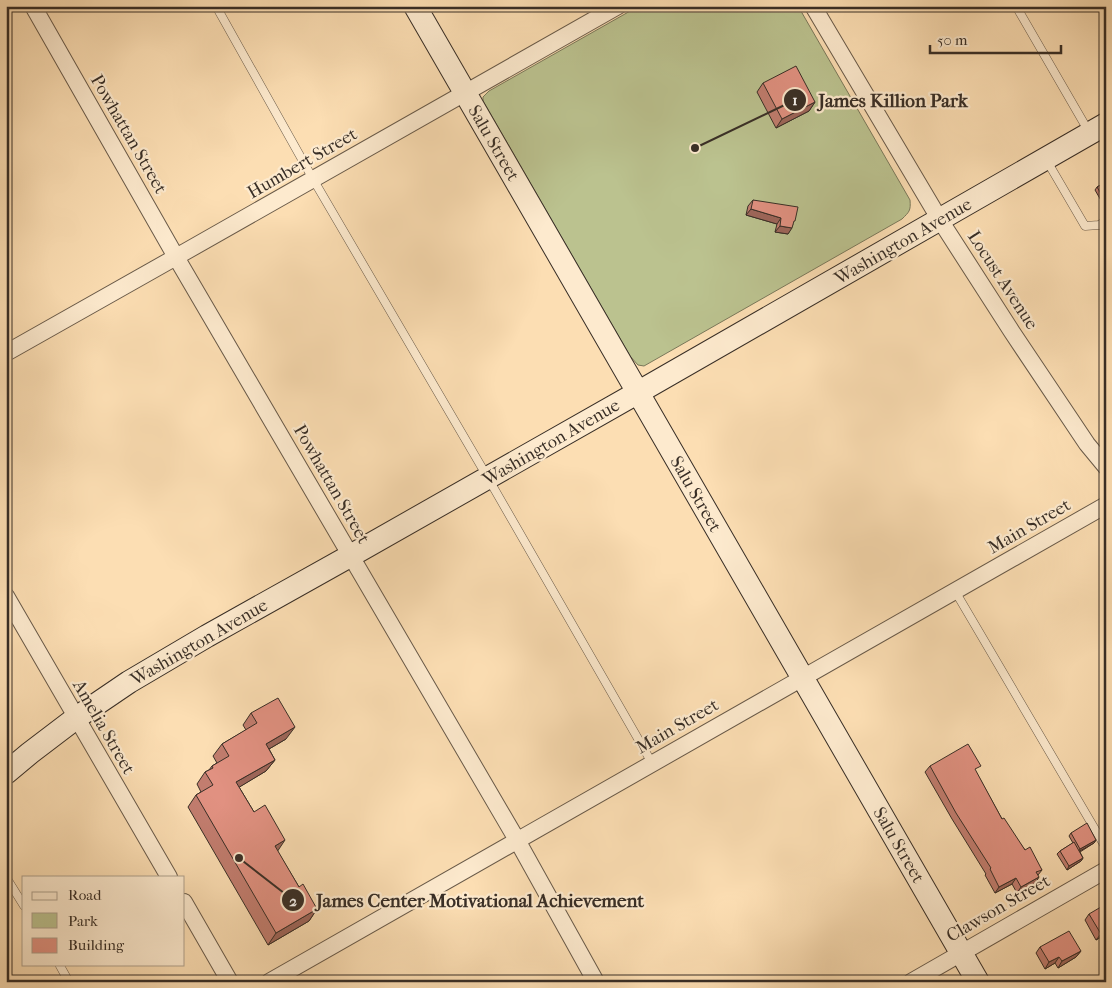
<svg xmlns="http://www.w3.org/2000/svg" width="1112" height="988" font-family="'IM FELL French Canon',serif">
<style>
.green{fill:#bbc28f;stroke:#7a785a}
.lines{fill:none;stroke-linecap:round;stroke-linejoin:round}
.lane-casing{stroke:#695a49;stroke-width:9}
.street-casing{stroke:#695a49;stroke-width:18}
.secondary-casing{stroke:#382e26;stroke-width:24}
.lane{stroke:#fdeace;stroke-width:8}
.street{stroke:#fdeace;stroke-width:16}
.secondary{stroke:#fdeace;stroke-width:22}
.wall{fill:#c27d6f;stroke:#382e26}
.shaded-wall{fill:#9e665a;stroke:#382e26}
.building{fill:#e19181;stroke:#382e26}
.labels{text-anchor:middle;stroke-width:4.5;stroke-linejoin:round;paint-order:stroke}
.street-label{font-size:18px;fill:#382e26;stroke:#fdeace}
.leader{fill:none;stroke:#382e26;stroke-width:2}
.callout-dot{fill:#382e26;stroke:#fdeace;stroke-width:2}
.mark-label{font-size:15px;text-anchor:middle;font-weight:bold;fill:#fff}
.callout-label{font-size:19px;text-anchor:middle;font-weight:bold;fill:#382e26;stroke:#fdeace;stroke-width:4.5;stroke-linejoin:round;paint-order:stroke}
</style>
<rect width="100%" height="100%" fill="#fcdeb3"/>
<filter id="stains"><feTurbulence type="fractalNoise" baseFrequency=".004" numOctaves="4"/><feColorMatrix values="0 0 0 0 .2 0 0 0 0 .09 0 0 0 0 .02 0 0 0 .5 -.17"/></filter>
<radialGradient id="worn" r=".72"><stop offset=".6" stop-color="#630" stop-opacity="0"/><stop offset="1" stop-color="#630" stop-opacity=".3"/></radialGradient>
<path class="green" d="M639,6H798L910,200C911,211 909,212 902,219L644,366L638,365L630,356L483,101V97L489,91Z"/>
<g class="lines">
<g class="lane-casing">
<path id="lane" d="M216,6L313,179L488,478L652,763
M1016,6L1089,132
M1047,161L1085,226L1099,225L1106,221
M955,591L1106,848
M6,877L24,906
M59,964L69,982"/>
</g>
<g class="street-casing">
<path id="street" d="M33,6L176,257L517,840L596,982
M813,6L940,220L1012,332L1087,444L1106,467
M6,353L176,257L618,6
M6,596L169,877
M184,902L230,982
M269,982L1106,505
M911,982L1106,870"/>
</g>
<g class="secondary-casing">
<path id="secondary" d="M415,6L978,982
M6,773L30,753L76,718L129,682L207,636L350,556L637,393L1106,124"/>
</g>
<use href="#lane" class="lane"/>
<use href="#street" class="street"/>
<use href="#secondary" class="secondary"/>
</g>
<path class="wall" d="M763,83L815,102L809,111L776,128L757,92Z
M1106,182V209L1095,190L1097,187Z
M753,200L793,224L788,234L775,232L777,224L746,215L748,206Z
M251,713L286,739L269,749L275,760L266,771L239,787L299,887L317,909L309,921L268,945L188,807L196,795L201,792L197,784L205,772L209,770L212,766L217,763L213,756L222,744L246,730L243,725Z
M930,766L976,772L1002,819L1025,850L1042,870L1038,875L1035,884L1017,893L1012,884L995,893L985,875L986,874L952,819L925,772Z
M1071,833L1096,840L1094,843L1080,852L1083,858L1081,861L1067,870L1057,854L1060,851L1073,843L1069,836Z
M1089,914L1106,934L1096,940L1085,920Z
M1040,947L1081,951L1076,957L1058,968L1055,963L1045,969L1036,953Z"/>
<path class="shaded-wall" d="M815,102L809,111L776,128L782,119Z
M751,209L781,218L777,224L746,215Z
M780,226L792,228L788,234L775,232Z
M295,727L286,739L257,756L266,744Z
M275,760L266,771L228,794L236,782Z
M285,840L277,852L275,846Z
M1096,840L1094,843L1078,852L1080,849Z
M1083,858L1081,861L1067,870L1069,866Z
M1039,877L1035,884L1017,893L1021,887Z
M1016,878L1012,884L995,893L999,887Z
M317,909L309,921L268,945L276,933Z
M1106,931V934L1096,940L1101,934Z
M1081,951L1076,957L1058,968L1062,961Z
M1059,957L1055,963L1045,969L1049,962Z"/>
<path class="building" d="M796,66L815,102L782,119L763,83Z
M1106,182V202L1097,187Z
M753,200L798,207L795,221H794L792,228L780,226L781,218L751,209Z
M278,698L295,727L266,744L275,760L236,782L254,812L265,805L285,840L275,846L299,887L303,884L317,909L276,933L196,795L213,785L205,772L213,768L212,766L229,756L222,744L257,723L251,713Z
M968,744L981,766L975,769L1002,819L1004,818L1025,850L1030,847L1042,870L1036,872L1039,877L1021,887L1016,878L999,887L990,869L991,868L956,813L930,766Z
M1087,823L1096,840L1080,849L1071,833Z
M1074,842L1083,858L1069,866L1060,851Z
M1106,904V931L1101,934L1089,914Z
M1069,931L1081,951L1062,961L1059,957L1049,962L1040,947Z"/>
<g class="labels">
<g class="street-label">
<text transform="translate(129 134) rotate(60)" y="6">Powhattan Street</text>
<text transform="translate(494 143) rotate(60)" y="6">Salu Street</text>
<text transform="translate(302 163) rotate(-30)" y="6">Humbert Street</text>
<text transform="translate(903 241) rotate(-30)" y="6">Washington Avenue</text>
<text transform="translate(1003 280) rotate(57)" y="6">Locust Avenue</text>
<text transform="translate(551 442) rotate(-30)" y="6">Washington Avenue</text>
<text transform="translate(332 484) rotate(60)" y="6">Powhattan Street</text>
<text transform="translate(696 494) rotate(60)" y="6">Salu Street</text>
<text transform="translate(1029 526) rotate(-30)" y="6">Main Street</text>
<text transform="translate(199 642) rotate(-30)" y="6">Washington Avenue</text>
<text transform="translate(677 726) rotate(-30)" y="6">Main Street</text>
<text transform="translate(104 727) rotate(60)" y="6">Amelia Street</text>
<text transform="translate(899 845) rotate(60)" y="6">Salu Street</text>
<text transform="translate(998 908) rotate(-30)" y="6">Clawson Street</text>
</g>
</g>
<path class="leader" d="M695 148L795 100M239 858L293 900"/>
<g class="callout-dot">
<circle cx="695" cy="148" r="5"/>
<circle cx="239" cy="858" r="5"/>
<circle cx="795" cy="100" r="12"/>
<circle cx="293" cy="900" r="12"/>
</g>
<g class="mark-label">
<text x="795" y="105">1</text>
<text x="293" y="906">2</text>
</g>
<g class="callout-label">
<text x="893" y="107">James Killion Park</text>
<text x="480" y="907">James Center Motivational Achievement</text>
</g>
<rect width="1112" height="988" fill="none" stroke="#fcdeb3" stroke-width="25"/>
<rect x="8" y="8" width="1097" height="973" fill="none" stroke="#382e26" stroke-width="2.5"/>
<rect x="12" y="12" width="1087" height="963" fill="none" stroke="#382e26"/>
<rect x="22" y="876" width="162" height="90" fill="#fdeace" stroke="#ae9f8b"/>
<rect x="32" y="892" width="25" height="8" fill="#fdeace" stroke="#ae9f8b"/>
<text x="68" y="900" font-size="15" fill="#382e26">Road</text>
<rect x="32" y="913" width="25" height="15" fill="#bbc28f" stroke="#ae9f8b"/>
<text x="68" y="926" font-size="15" fill="#382e26">Park</text>
<rect x="32" y="938" width="25" height="15" fill="#e19181" stroke="#ae9f8b"/>
<text x="68" y="950" font-size="15" fill="#382e26">Building</text>
<path d="M930 45v8h131v-8" fill="none" stroke="#382e26" stroke-width="2.5"/>
<text x="937" y="45" font-size="15" fill="#382e26" stroke="#fdeace" stroke-width="4" paint-order="stroke">50 m</text>
<rect width="100%" height="100%" filter="url(#stains)"/>
<rect width="100%" height="100%" fill="url(#worn)"/>
</svg>
